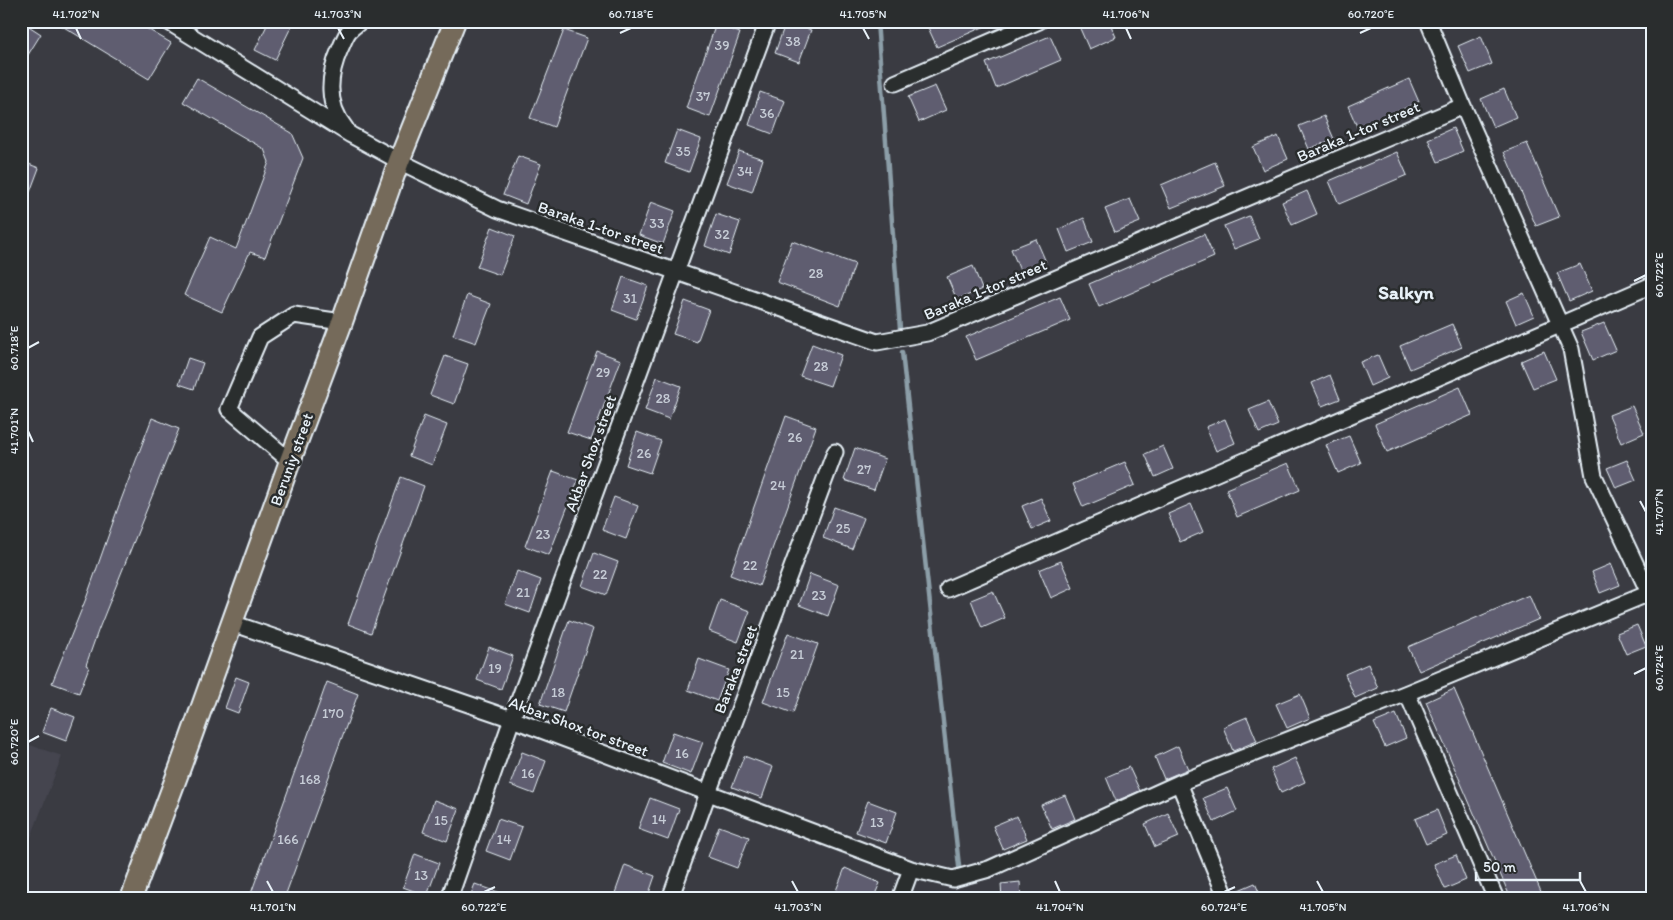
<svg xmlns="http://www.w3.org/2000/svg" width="1673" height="920" font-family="Itim,sans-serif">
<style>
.built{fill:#454550}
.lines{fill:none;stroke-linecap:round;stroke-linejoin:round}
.stream{stroke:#8c9ea8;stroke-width:4.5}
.building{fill:#5f5d6f;stroke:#e8f1f8}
.minor-casing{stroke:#e8f1f8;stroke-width:19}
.major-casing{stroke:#e8f1f8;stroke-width:24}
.minor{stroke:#2a2d2e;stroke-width:15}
.major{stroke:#746a5a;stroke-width:20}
.ticks{fill:none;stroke:#e8f1f8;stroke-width:2}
.labels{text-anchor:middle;stroke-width:5;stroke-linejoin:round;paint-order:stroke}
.number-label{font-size:14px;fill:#c6ccd6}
.street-label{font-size:16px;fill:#e8f1f8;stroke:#2a2d2e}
.quarter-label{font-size:19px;font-weight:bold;fill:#e8f1f8;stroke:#2a2d2e}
.neatline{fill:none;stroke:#e8f1f8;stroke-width:2}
.ticks-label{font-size:12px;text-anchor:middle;fill:#e8f1f8}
</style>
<rect width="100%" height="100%" fill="#3a3b42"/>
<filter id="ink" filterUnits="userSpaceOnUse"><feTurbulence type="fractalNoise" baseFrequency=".02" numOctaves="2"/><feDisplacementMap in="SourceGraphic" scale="10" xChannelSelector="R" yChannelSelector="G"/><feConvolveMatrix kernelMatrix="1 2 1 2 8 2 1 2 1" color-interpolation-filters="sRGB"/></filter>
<g filter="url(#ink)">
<path class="built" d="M21,742L62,756L21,863Z"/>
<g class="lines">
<path class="stream" d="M877,21L900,329
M902,352L960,875"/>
</g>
<path class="building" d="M21,21L41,34L21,66Z
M54,21H134L171,43L149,79Z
M269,21H294L275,60L255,50Z
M786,21L811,30L799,62L775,53Z
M925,21H997L937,47Z
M1085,21H1109L1116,37L1089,49L1078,24Z
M716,24L740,33L710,117L686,108Z
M564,30L587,38L554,127L530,118Z
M1050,36L1061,60L996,88L986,63Z
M1481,36L1492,64L1470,73L1458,46Z
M197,78L292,133L303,158L265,257L250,252L222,312L184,295L210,237L236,249L269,162L264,149L183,102Z
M1409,79L1419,102L1358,129L1348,106Z
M935,86L946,110L919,122L908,97Z
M1504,89L1516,117L1493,127L1481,99Z
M760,92L785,101L773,134L749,125Z
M1324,116L1334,139L1309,149L1299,126Z
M1453,128L1463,151L1438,162L1428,139Z
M677,130L701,139L689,172L665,163Z
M1278,136L1288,159L1263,170L1253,147Z
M1527,143L1559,217L1536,226L1504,152Z
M739,151L763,159L752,192L727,183Z
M1397,152L1407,175L1339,204L1329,181Z
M518,156L541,164L526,204L503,195Z
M21,161L39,168L30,192L21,189Z
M1215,162L1225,186L1171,208L1161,185Z
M1307,191L1317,214L1292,225L1282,202Z
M1130,199L1140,222L1115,232L1105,209Z
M651,202L675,211L663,244L639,235Z
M716,214L740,222L729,255L705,246Z
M1249,216L1259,239L1234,249L1224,226Z
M1084,218L1093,242L1068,252L1059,229Z
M492,227L515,236L500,275L477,267Z
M1204,234L1214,257L1099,307L1089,284Z
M1036,239L1046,262L1021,273L1011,249Z
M792,241L855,264L840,306L777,282Z
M1580,264L1592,291L1569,301L1557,273Z
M973,266L982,289L957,300L947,277Z
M623,277L648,286L636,319L612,310Z
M1524,293L1534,316L1516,324L1506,301Z
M467,295L491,304L476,343L453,335Z
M1060,297L1070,320L976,360L966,337Z
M685,301L709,310L697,342L673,334Z
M1604,323L1616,350L1593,360L1581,332Z
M1452,324L1462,347L1410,369L1400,346Z
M812,344L841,355L830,386L800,376Z
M597,351L621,360L591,440L567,432Z
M1544,351L1556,379L1533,388L1521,361Z
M1378,355L1388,378L1370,386L1360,362Z
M445,356L468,364L454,404L430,395Z
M188,358L203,363L194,389L179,384Z
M1330,375L1340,399L1322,406L1312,383Z
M657,377L681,386L669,419L645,410Z
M1460,387L1472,415L1387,452L1375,424Z
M1268,402L1278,425L1259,433L1249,410Z
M1632,406L1644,433L1621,443L1609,415Z
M424,416L447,425L432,465L409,456Z
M786,416L816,427L759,586L730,575Z
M152,418L179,429L98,631L86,665L89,667L79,693L52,683L87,596L118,508Z
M1225,419L1235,443L1216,451L1206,427Z
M637,432L661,441L650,473L626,465Z
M1349,436L1361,463L1338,473L1326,445Z
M1163,446L1173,469L1155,477L1145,454Z
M855,448L885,459L874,490L844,480Z
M1627,460L1636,480L1616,488L1607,468Z
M1125,462L1135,485L1083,507L1073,484Z
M1288,463L1300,490L1237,517L1226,489Z
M553,471L578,480L549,555L525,546Z
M401,477L424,486L371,633L348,624Z
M614,497L638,506L626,539L602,530Z
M1041,498L1051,521L1032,529L1022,506Z
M1191,504L1203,532L1180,542L1168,514Z
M834,507L864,518L852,549L823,538Z
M594,553L618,562L606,595L582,586Z
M1061,561L1073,588L1051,598L1039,570Z
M1611,564L1620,585L1600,593L1592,572Z
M517,571L541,580L530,613L505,604Z
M810,574L839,585L828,616L799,605Z
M993,591L1005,618L982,628L971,600Z
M1529,595L1539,619L1419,671L1408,647Z
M720,600L750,611L738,642L709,631Z
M569,620L593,629L564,712L540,704Z
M1637,625L1646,646L1626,654L1617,633Z
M788,633L818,644L793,713L763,702Z
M489,647L513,656L501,689L477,680Z
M699,659L729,670L717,701L688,690Z
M1368,664L1378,688L1355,698L1345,674Z
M236,677L249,682L238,713L225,708Z
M327,682L358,694L334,759L335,760L284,899H249Z
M1454,689L1542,894L1532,899H1511L1426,702Z
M1300,694L1310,718L1287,728L1276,704Z
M51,708L75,717L66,741L42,732Z
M1396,714L1406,738L1385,747L1374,723Z
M1247,717L1257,741L1233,751L1223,727Z
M673,732L703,742L691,774L662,763Z
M1178,746L1188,769L1164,779L1155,757Z
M522,752L546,761L534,794L510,785Z
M744,756L773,767L762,798L732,787Z
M1295,758L1305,782L1281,793L1271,769Z
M1129,767L1140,791L1116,801L1106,777Z
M1227,788L1237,811L1214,822L1203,798Z
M1065,795L1075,819L1052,829L1041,805Z
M650,798L679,809L668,840L638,829Z
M434,800L459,809L447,841L423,832Z
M868,801L897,812L886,843L856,832Z
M1437,810L1447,835L1426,844L1415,819Z
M1168,813L1179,837L1155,847L1145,824Z
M1017,816L1027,839L1003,849L993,826Z
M498,819L522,827L510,860L486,851Z
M719,826L749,837L737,868L708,857Z
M415,854L439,863L427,896L403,887Z
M1456,855L1466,880L1445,889L1434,864Z
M625,865L655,876L647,899H620L614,896Z
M845,868L880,883L873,899H848L835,893Z
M1020,882L1021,899H1002L1001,884Z
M1255,883L1262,899H1236L1234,892Z
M475,884L512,897V899H469Z"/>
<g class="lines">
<g class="minor-casing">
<path id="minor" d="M167,21L351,135L399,161L497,209L877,342L927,333L1463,106
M1428,21L1463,106L1571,349L1594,476L1652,599
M895,83L1039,21
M346,129C326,105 328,76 340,49C343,43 345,36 349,31C352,28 357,24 361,21
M290,461L229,409L260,337L294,315L342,322
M948,589L1652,285
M232,623L512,719L911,869L953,879L989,869L1179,783L1407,693L1652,592
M1407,693L1496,899
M1179,783L1227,899
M449,899L512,719L768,21
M670,899L708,793L835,452
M900,899L911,869"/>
</g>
<g class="major-casing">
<path id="major" d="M131,899L181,765L290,461L342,322L399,161L455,21"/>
</g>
<use href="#minor" class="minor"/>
<use href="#major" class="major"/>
</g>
</g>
<path class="ticks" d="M76,28L81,39M338,28L344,39M863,28L869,39M1126,28L1131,39M620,33L631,28M1360,33L1371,28M1634,281L1646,275M28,348L39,342M28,431L33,442M1640,501L1646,512M1634,674L1646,668M28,742L39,736M267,881L273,892M792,881L798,892M1055,881L1060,892M1317,881L1323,892M1580,881L1586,892M484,892L495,887M1224,892L1235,887"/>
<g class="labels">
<g class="number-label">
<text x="793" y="46">38</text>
<text x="722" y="50">39</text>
<text x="703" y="101">37</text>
<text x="767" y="118">36</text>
<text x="683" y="156">35</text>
<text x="745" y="176">34</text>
<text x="657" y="228">33</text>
<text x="722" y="239">32</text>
<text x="816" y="278">28</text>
<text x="630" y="303">31</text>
<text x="821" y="371">28</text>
<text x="603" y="377">29</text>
<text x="663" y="403">28</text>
<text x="795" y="442">26</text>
<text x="644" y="458">26</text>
<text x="864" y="474">27</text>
<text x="778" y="490">24</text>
<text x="843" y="533">25</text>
<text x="543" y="539">23</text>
<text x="750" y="570">22</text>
<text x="600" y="579">22</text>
<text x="523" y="597">21</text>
<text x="819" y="600">23</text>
<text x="797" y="659">21</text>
<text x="495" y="673">19</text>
<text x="558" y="697">18</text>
<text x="783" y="697">15</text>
<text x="333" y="718">170</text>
<text x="682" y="758">16</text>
<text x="528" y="778">16</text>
<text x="310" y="784">168</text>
<text x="659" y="824">14</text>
<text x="441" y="825">15</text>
<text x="877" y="827">13</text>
<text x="288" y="844">166</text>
<text x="504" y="844">14</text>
<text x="421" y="880">13</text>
</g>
<g class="street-label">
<text transform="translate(1358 131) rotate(-23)" y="6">Baraka 1-tor street</text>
<text transform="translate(601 227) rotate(19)" y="6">Baraka 1-tor street</text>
<text transform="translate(985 289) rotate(-23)" y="6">Baraka 1-tor street</text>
<text transform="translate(590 453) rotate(-70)" y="6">Akbar Shox street</text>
<text transform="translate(291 459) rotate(-70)" y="6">Beruniy street</text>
<text transform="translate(735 669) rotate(-69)" y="6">Baraka street</text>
<text transform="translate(579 726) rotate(20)" y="6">Akbar Shox tor street</text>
</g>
<g class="quarter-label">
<text x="1406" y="299">Salkyn</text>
</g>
</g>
<rect width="1673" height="920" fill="none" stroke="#2a2d2e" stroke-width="55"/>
<path d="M1476 872v8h104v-8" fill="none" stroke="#e8f1f8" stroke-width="2.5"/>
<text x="1483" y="872" font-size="15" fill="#e8f1f8" stroke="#2a2d2e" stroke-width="4" paint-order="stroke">50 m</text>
<rect x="28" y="28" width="1618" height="864" class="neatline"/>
<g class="ticks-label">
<text x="76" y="18">41.702°N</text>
<text x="338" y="18">41.703°N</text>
<text x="631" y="18">60.718°E</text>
<text x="863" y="18">41.705°N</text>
<text x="1126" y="18">41.706°N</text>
<text x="1371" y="18">60.720°E</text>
<text transform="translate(1659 275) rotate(-90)" y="4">60.722°E</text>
<text transform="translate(14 348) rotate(-90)" y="4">60.718°E</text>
<text transform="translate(14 431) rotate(-90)" y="4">41.701°N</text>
<text transform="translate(1659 512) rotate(-90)" y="4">41.707°N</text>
<text transform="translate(1659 668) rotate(-90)" y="4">60.724°E</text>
<text transform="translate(14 742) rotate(-90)" y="4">60.720°E</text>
<text x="273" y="911">41.701°N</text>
<text x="484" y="911">60.722°E</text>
<text x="798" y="911">41.703°N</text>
<text x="1060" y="911">41.704°N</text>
<text x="1224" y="911">60.724°E</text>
<text x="1323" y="911">41.705°N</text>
<text x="1586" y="911">41.706°N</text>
</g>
</svg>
